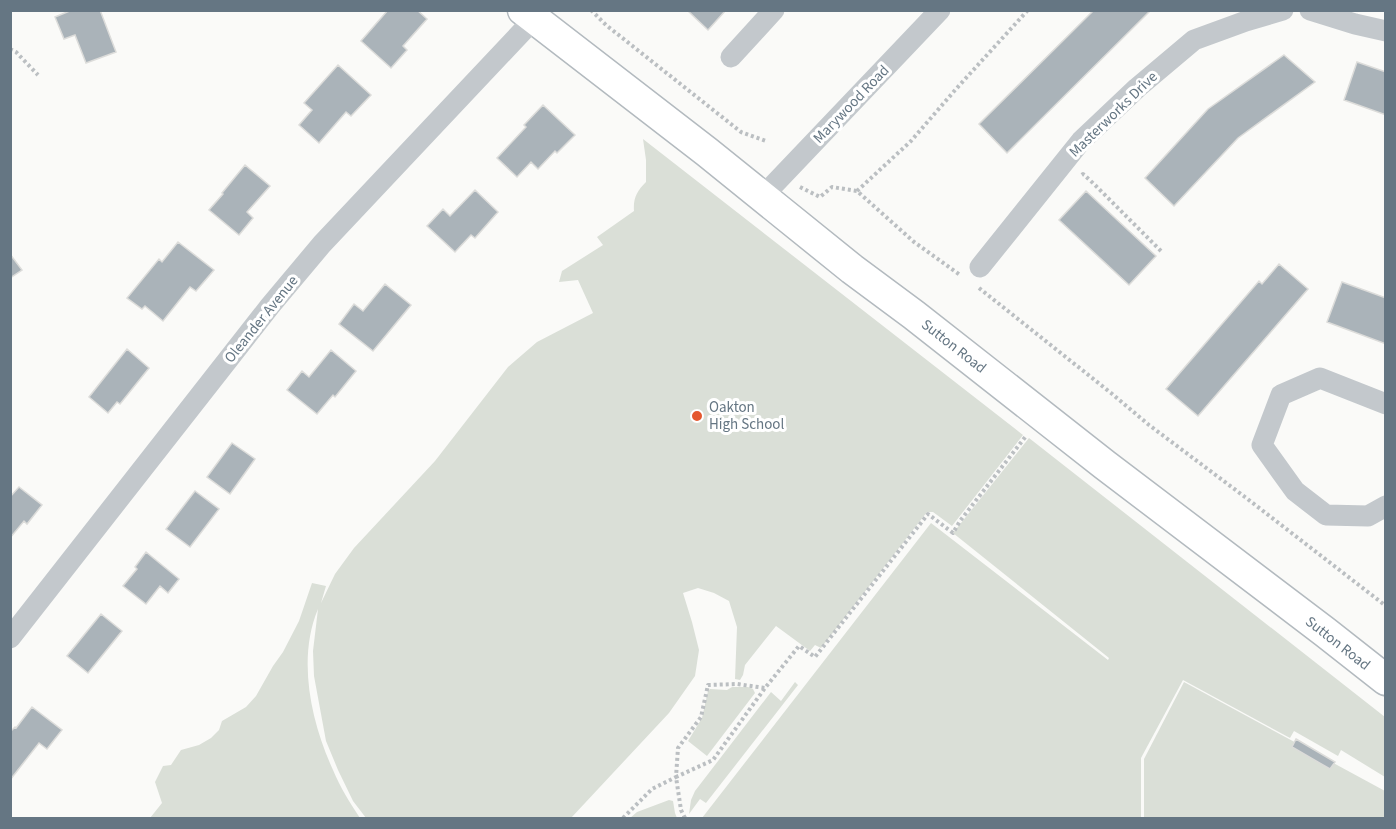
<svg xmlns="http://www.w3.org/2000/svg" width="1396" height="829" font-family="'Source Sans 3',sans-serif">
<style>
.green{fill:#dadfd7}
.building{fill:#aab3b9;stroke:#dcdcda;stroke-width:1.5}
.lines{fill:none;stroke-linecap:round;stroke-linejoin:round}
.secondary-casing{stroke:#b3babf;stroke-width:33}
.path{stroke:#bbbfc2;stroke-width:4;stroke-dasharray:3 3;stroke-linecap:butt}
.street{stroke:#c3c8cc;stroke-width:21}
.secondary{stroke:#fff;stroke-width:30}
.poi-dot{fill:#e4572e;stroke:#fff;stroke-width:2}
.labels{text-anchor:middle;stroke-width:6;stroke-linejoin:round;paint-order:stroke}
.street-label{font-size:15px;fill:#657683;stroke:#fff}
.poi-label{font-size:15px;fill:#657683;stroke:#fff;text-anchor:start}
</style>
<rect width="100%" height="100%" fill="#fafaf8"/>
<path class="green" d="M643,139L1023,435L952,526L933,512H927L821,648L815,645L810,651L776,626L745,665L743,675L740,680L735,679L737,627L729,601L714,593L698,588L683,593L692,622L699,650L695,676L669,713L571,818H366L353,801L338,770L326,741L314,676L313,651L318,609C297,659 311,722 333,770C340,787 350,803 360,818H150L162,803L155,782L163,766L171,765L181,750L199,745L211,738L219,730L222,721L246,707L256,696L273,666L283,652L299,621L312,583L326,586L321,603L335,574L354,548L435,461L508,367L537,342L593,313L578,280L559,282L562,271L603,245L597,237L634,211C633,198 637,191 646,182V160Z
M1029,438L1385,717V777L1341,750L1338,756L1294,731L1290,738L1183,680L1141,758V818H702L931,523L1108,660L1109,658L953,533Z
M795,682L798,685L706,803L700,799L689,814L691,800L695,791L771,692L781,701Z
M1184,682L1385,791V818H1144V759Z
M732,687H748L753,689L755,693L707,756L688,741L702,718L708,691L710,689L727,690Z
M669,800L673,801L675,813L677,818H630L637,812Z"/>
<path class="building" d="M72,10H100L116,52L86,63L75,35L64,39L55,17Z
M388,10H417L427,19L403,46L407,50L391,68L361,41Z
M687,10H726L708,30Z
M1094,10H1151L1007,153L979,124Z
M1284,55L1315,82L1238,138L1174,206L1145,178L1208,109Z
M1357,62L1386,72V115L1344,100Z
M338,65L371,95L351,116L346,112L319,143L299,125L312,110L304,103Z
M543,105L575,135L557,153L555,151L538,169L531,162L517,177L497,158L526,127L524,125Z
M245,165L270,186L247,212L253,218L239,235L209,210L223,194L222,193Z
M475,190L498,212L475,238L471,235L455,252L427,226L443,209L450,216Z
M1086,191L1156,256L1129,285L1059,220Z
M178,242L214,270L196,291L190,287L163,321L145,306L142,309L127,298L159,259L162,262Z
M10,254L22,270L10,278Z
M1279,264L1308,289L1198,416L1166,389L1259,281L1262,284Z
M1342,282L1386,298V344L1327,322Z
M385,284L411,305L373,351L339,324L354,304L363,311Z
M127,349L149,368L120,404L117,402L108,413L89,397Z
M331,350L356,371L335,397L333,395L317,414L287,390L302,371L309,377Z
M232,443L255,459L230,494L207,477Z
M19,487L42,505L27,524L24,521L10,538V497Z
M195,491L219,509L190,547L166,529Z
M146,552L179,579L168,593L160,586L146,604L123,586L137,569L135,567Z
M101,614L122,631L88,673L67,656Z
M32,707L62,730L47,749L39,743L10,780V732L15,727L16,728Z
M1296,739L1335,762L1330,769L1292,747Z"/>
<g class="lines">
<g class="secondary-casing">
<path id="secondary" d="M523,10L707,152L852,269L914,315L1105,465L1325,632L1386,680"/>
</g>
<path class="path" d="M591,10L606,25L741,132L766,141
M10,49L16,52L38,75
M1082,175L1083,174L1094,184L1162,252
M800,187L820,197L832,187L857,191L914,242L960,275
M857,191L911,141L956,89L1028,10
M979,288L1111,393L1149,425L1245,497L1386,606
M623,818L652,789L676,777L678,748L701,717L708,685L737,684L765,688
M685,818L681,810L676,777L713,760L765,688L799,646L815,657L928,514L953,533L960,521L1026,436"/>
<path class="street" d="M1310,10L1355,24L1386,31
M731,57L774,10
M762,197L940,10
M980,267L1081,141L1137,88L1194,40L1246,21L1283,10
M1386,404L1320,378L1281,395L1262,445L1295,491L1326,515L1368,516L1386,506
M10,638L270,306L322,244L534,19"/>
<use href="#secondary" class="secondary"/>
</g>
<circle class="poi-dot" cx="697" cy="416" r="6"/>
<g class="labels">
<g class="street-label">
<text transform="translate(851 104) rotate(-46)" y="5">Marywood Road</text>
<text transform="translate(1113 114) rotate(-44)" y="5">Masterworks Drive</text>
<text transform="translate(261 319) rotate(-51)" y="5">Oleander Avenue</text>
<text transform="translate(954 346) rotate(38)" y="5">Sutton Road</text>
<text transform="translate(1338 643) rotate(38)" y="5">Sutton Road</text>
</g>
<g class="poi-label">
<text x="709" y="412">Oakton<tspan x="709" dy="17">High School</tspan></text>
</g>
</g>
<rect width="1396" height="829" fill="none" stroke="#657683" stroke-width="24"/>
</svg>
